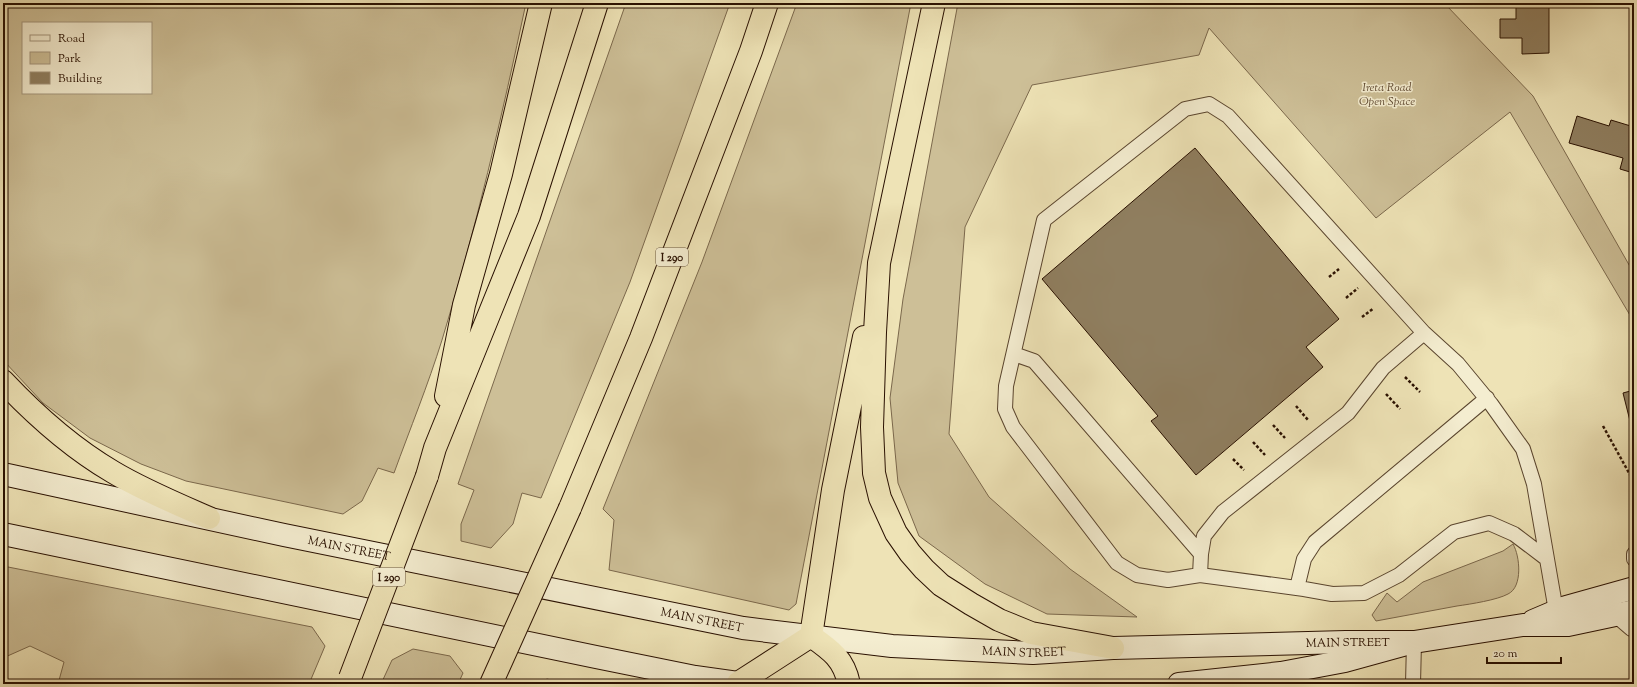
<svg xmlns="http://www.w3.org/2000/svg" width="1637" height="687" font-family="'Sorts Mill Goudy',serif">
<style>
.green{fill:#cdbf97;stroke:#7b684c;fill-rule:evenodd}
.building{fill:#8f7e5f;stroke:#291000}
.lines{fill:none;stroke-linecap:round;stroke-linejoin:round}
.service-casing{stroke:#5a452e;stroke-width:16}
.minor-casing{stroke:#5a452e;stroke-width:24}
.secondary-casing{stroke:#291000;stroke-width:24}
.motorway-casing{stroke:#291000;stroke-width:24}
.path{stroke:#291000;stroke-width:2.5;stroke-dasharray:3 2;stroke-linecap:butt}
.service{stroke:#f4edd0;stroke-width:14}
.minor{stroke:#f4edd0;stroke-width:22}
.secondary{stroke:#f4edd0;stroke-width:22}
.motorway{stroke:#eee3b6;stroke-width:22}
.motorway-bridge-casing{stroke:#291000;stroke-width:24;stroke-linecap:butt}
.motorway-bridge{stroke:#eee3b6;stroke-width:22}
.labels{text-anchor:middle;stroke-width:3;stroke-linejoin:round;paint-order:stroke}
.shield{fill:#f4edd0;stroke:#66523e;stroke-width:1}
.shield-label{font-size:11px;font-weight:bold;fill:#291000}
.park-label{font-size:12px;font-style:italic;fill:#624d35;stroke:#f4edd0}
.street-label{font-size:12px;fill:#291000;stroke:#f4edd0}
</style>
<rect width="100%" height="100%" fill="#eee3b6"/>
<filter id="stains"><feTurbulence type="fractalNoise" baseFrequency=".005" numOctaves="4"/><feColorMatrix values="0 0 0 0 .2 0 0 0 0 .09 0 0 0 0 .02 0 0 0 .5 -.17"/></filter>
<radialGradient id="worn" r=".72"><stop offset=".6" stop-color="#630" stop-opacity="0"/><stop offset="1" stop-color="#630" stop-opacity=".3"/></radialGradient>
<path class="green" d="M3,3H526C502,116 476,229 442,340C428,385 410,429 394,473L378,468L362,501L343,514L186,481L141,464L90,438L43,403L3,360ZM23,23H151V93H23Z
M626,3H730L630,282L541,498L522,493L513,524L491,548L461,541V524L474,490L458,484Z
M797,3H911L796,604L789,610L609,570L614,520L603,509L702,262Z
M958,3H1447L1446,5L1533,96L1632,270L1634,269V322L1510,112L1376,218L1209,28L1199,55L1032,85L965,227L949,434L989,497L1070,569L1137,617L1047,614L985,584L919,536L898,483L890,398L903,299Z
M1513,544C1520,556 1523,587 1508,594C1497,600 1471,604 1457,606C1430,611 1403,616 1376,621L1372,615L1387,593L1397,602L1423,582L1503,551Z
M3,566L312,627L325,646L309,684H58L64,662L30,646L3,658Z
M413,649L450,656L463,673L458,684H381L392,660Z
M547,679L566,684H538Z"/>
<path class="building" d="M1516,3H1549V53L1522,54V38H1500V19H1516Z
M1577,116L1609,126L1611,120L1634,127V165L1632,164L1630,172L1620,169L1623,158L1569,143Z
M1195,148L1339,319L1306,347L1323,367L1196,475L1151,421L1158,416L1042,279Z
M1634,390V437L1623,393Z"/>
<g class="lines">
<g class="service-casing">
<path id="service" d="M1014,354L1034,361L1201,554
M1634,554V559
M1547,559L1514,534L1489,523L1454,532L1399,575L1364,593L1332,594L1304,589L1200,575L1168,580L1137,575L1117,563L1013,427L1005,409L1006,386L1044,220L1185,109L1209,104L1228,116L1424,333L1458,364L1491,404L1523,449L1534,484L1556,611
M1200,575L1201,554L1204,536L1223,512L1348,413L1383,368L1424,333
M1297,588L1304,559L1315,542L1487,398
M1413,684L1414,642"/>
</g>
<g class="minor-casing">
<path id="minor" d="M1620,614L1634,626"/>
</g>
<g class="secondary-casing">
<g id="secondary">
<path id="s1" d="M3,474L284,535L743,628L892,646L1033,653L1113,648L1346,642H1414"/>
<path d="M3,534L596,657L695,677L745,684"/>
<path d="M1533,621L1566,607L1634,588"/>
<path d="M1179,684L1281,673L1345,661L1414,642L1523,625H1568L1634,611"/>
</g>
</g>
<g class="motorway-casing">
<path id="motorway" d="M934,3L879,263L875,332L872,427L874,473L880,498L896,533L910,553L924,569L941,585L971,604L999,620L1031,633L1113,648
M3,381C36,416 72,448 113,472C143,490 177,504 209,518
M446,396L464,305L501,174L541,3
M427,476L435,448L529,216L597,3
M570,508L641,338L751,51L767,3
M811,636C831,650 844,659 849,684
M738,683L811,636L833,490L864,337"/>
</g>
<path class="path" d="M1329,277L1339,269
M1346,298L1358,288
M1362,317L1374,308
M1405,377L1420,392
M1386,394L1400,409
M1296,406L1308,420
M1273,425L1285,438
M1603,426L1634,482
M1253,442L1265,455
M1233,459L1244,470"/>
<use href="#service" class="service"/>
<use href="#minor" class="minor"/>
<use href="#secondary" class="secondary"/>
<use href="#motorway" class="motorway"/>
<g class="motorway-bridge-casing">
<path id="motorway-bridge" d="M350,678L427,476
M491,684L570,508"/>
</g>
<use href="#motorway-bridge" class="motorway-bridge"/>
</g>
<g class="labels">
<g class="shield">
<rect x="656" y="248" width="32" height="18" rx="3"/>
<rect x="373" y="568" width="32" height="18" rx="3"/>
</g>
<g class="shield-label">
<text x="672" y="261">I 290</text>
<text x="389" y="581">I 290</text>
</g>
<g class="park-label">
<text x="1387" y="91">Ireta Road<tspan x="1387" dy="14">Open Space</tspan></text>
</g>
<g class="street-label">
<text dy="4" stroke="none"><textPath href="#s1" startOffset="354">MAIN STREET</textPath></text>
<text dy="4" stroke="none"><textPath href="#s1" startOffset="714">MAIN STREET</textPath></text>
<text dy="4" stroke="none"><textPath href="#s1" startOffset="1362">MAIN STREET</textPath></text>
<text dy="4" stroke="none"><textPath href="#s1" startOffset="1038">MAIN STREET</textPath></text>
</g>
</g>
<rect width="1637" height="687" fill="none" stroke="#eee3b6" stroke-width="16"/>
<rect x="4" y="4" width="1629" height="679" fill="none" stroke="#291000" stroke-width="2"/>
<rect x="8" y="8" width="1621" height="671" fill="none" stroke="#291000"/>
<rect x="22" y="22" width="130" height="72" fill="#f4edd0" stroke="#a3957d"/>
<rect x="30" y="35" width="20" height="6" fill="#f4edd0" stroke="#a3957d"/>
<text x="58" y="42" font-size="12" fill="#291000">Road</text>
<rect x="30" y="52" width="20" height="12" fill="#cdbf97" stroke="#a3957d"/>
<text x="58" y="62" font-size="12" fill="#291000">Park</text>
<rect x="30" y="72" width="20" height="12" fill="#8f7e5f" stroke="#a3957d"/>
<text x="58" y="82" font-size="12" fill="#291000">Building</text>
<path d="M1487 657v6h74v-6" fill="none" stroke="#291000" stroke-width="2"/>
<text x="1493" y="657" font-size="12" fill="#291000" stroke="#f4edd0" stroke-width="3" paint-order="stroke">20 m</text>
<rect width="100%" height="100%" filter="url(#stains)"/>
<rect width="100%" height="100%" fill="url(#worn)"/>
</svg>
